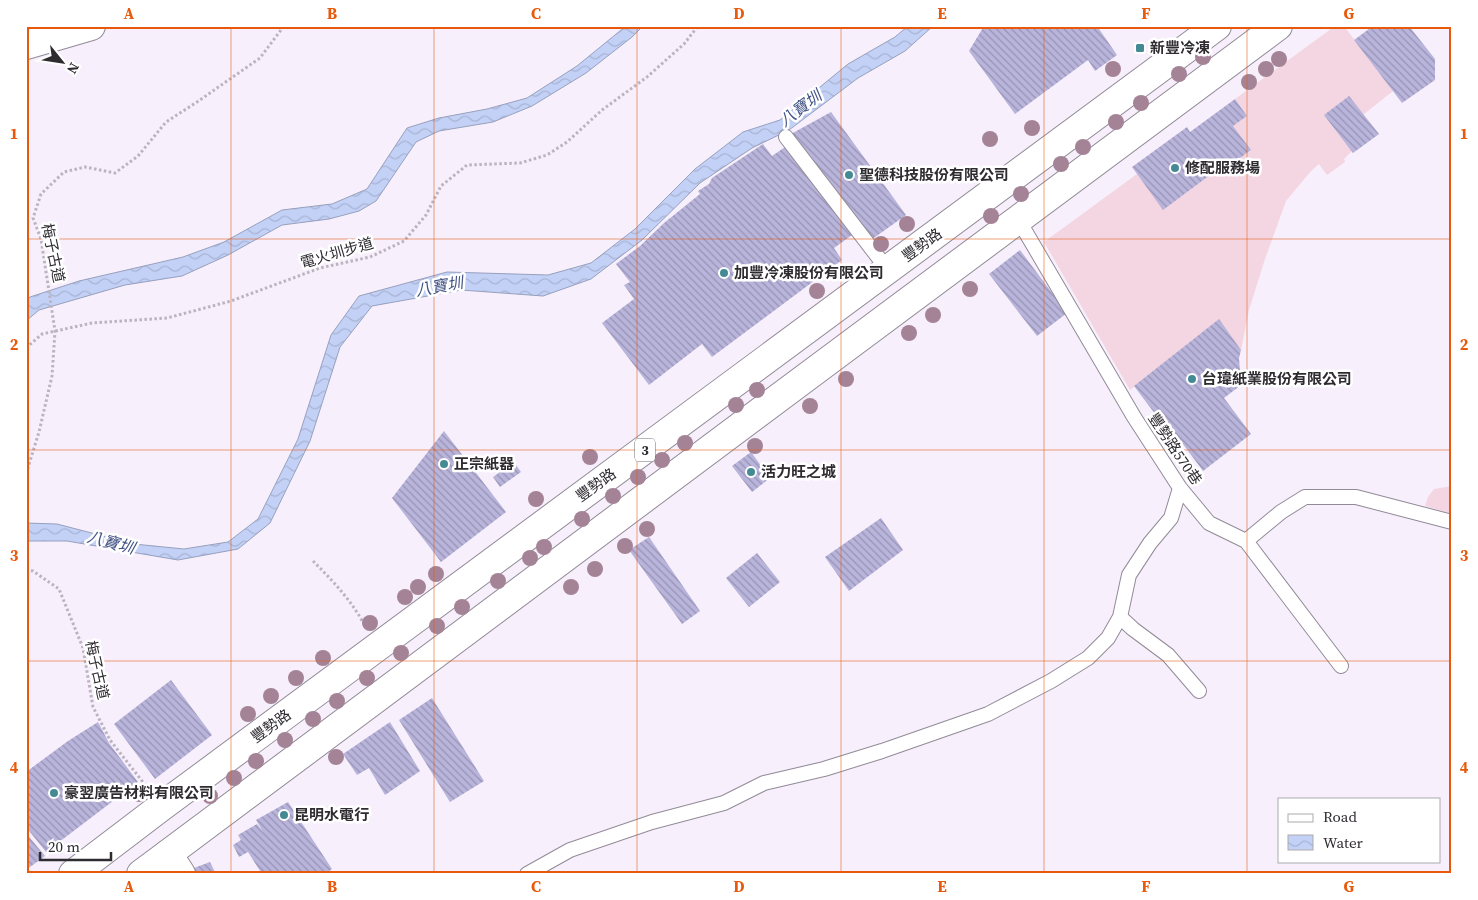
<svg xmlns="http://www.w3.org/2000/svg" width="1478" height="900" font-family="'Source Serif 4','Noto Sans TC',serif">
<style>
.grass{fill:#f4d6e2}
.water{fill:url(#water-waves);stroke:#97a0bc}
.building{fill:url(#building-back-hatch)}
.lines{fill:none;stroke-linecap:round;stroke-linejoin:round}
.service-casing{stroke:#928b97;stroke-width:16}
.minor-casing{stroke:#928b97;stroke-width:30}
.primary-casing{stroke:#928b97;stroke-width:30}
.path{stroke:#bbb4bf;stroke-width:3;stroke-dasharray:2.5 2.5;stroke-linecap:butt}
.service{stroke:#fff;stroke-width:14}
.minor{stroke:#fff;stroke-width:28}
.primary{stroke:#fff;stroke-width:28}
.tree{fill:#a48397}
.grid{fill:none;stroke:#e8590c;stroke-width:1;stroke-opacity:0.55}
.poi-dot{fill:#448a94;stroke:#fff;stroke-width:2}
.labels{text-anchor:middle;stroke-width:5;stroke-linejoin:round;paint-order:stroke}
.shield{fill:#fff;stroke:#6d6b6f;stroke-width:1}
.shield-label{font-size:14px;font-weight:bold;fill:#2f2c31}
.poi-label{font-size:15px;font-weight:bold;fill:#2f2c31;stroke:#fff;text-anchor:start}
.street-label{font-size:15px;fill:#2f2c31;stroke:#fff}
.water-label{font-size:16px;font-style:italic;fill:#425385;stroke:#fff}
.neatline{fill:none;stroke:#e8590c;stroke-width:2}
.grid-label{font-size:16px;text-anchor:middle;font-weight:bold;fill:#e8590c}
</style>
<defs>
<pattern id="water-waves" width="16" height="10" patternUnits="userSpaceOnUse" patternTransform="scale(1.25)"><rect width="16" height="10" fill="#c3d1f7"/><path d="M0 5q4-4 8 0t8 0" fill="none" stroke="#a8b4d4"/></pattern>
<pattern id="building-back-hatch" width="6" height="6" patternUnits="userSpaceOnUse" patternTransform="scale(1.25)"><rect width="6" height="6" fill="#b9b4db"/><path d="M-1 5l2 2M0 0l6 6M5-1l2 2" fill="none" stroke="#9793b2"/></pattern>
</defs>
<rect width="100%" height="100%" fill="#f7effc"/>
<path class="grass" d="M1335,26H1344L1393,91L1364,114L1352,151L1344,159L1345,162L1327,175L1319,164L1311,171L1286,201L1265,259L1249,310L1241,350L1218,320L1130,390L1044,242L1137,174L1163,209L1218,169L1220,173L1250,151L1233,126L1247,116L1235,99Z
M1452,486V511L1449,513L1425,506L1428,497L1434,489Z"/>
<path class="water" d="M626,26H643L632,37L586,73L532,106L493,122L439,131L416,142L376,201L359,211L329,219L282,225L228,255L182,276L125,285L39,310L26,321V301L30,297L79,281L183,257L224,242L282,210L332,204L367,189L407,128L439,118L487,109L527,98L577,66Z
M908,26H933L905,51L858,78L789,130L752,148L700,183L642,240L591,279L543,296L461,290L372,306L340,347L310,441L270,523L238,549L178,560L67,541H26V523L57,524L134,544L184,549L228,542L258,519L298,439L331,335L359,296L447,272L548,275L591,263L635,229L695,169L743,132L780,120L848,64L895,37Z"/>
<path class="building" d="M984,26H1097L1117,55L1095,71L1088,60L1015,114L969,51Z
M1373,26H1409L1435,59V80L1402,103L1354,40Z
M1349,96L1379,134L1353,153L1324,115Z
M1235,99L1247,116L1233,126L1251,150L1220,173L1218,169L1163,210L1132,167L1187,127L1190,132Z
M831,112L906,215L871,240L791,134Z
M763,144L772,156L785,147L852,235L834,248L842,260L712,357L702,344L649,385L602,323L634,299L624,285L630,282L616,264L640,246L664,223L700,194L698,191L709,184L712,178Z
M1020,250L1067,313L1037,336L989,274Z
M1219,319L1241,350L1239,358L1241,385L1224,398L1251,434L1203,471L1174,432L1171,435L1134,386Z
M444,431L506,512L441,562L392,498Z
M751,452L770,478L752,492L732,466Z
M514,462L521,472L500,487L493,477Z
M881,518L903,550L849,591L825,557Z
M649,537L700,611L682,624L629,550Z
M757,553L780,582L749,607L726,578Z
M171,680L212,735L155,779L114,724Z
M432,698L484,781L450,802L399,720Z
M98,722L109,743L138,782L46,852L26,827V772L68,741Z
M390,722L420,771L385,795L369,768L357,775L343,754Z
M288,802L332,869L325,874H289L288,872L286,874H262L248,852L239,857L233,845L241,840L238,835L257,824L263,832L256,820Z
M26,833L45,856L26,870Z
M210,862L216,874H196L194,868Z"/>
<g class="lines">
<g class="service-casing">
<path id="service" d="M786,137L888,270
M1018,219L1134,417L1180,488L1209,523L1246,541L1341,666
M1246,541L1281,512L1305,497H1356L1452,522
M1120,617L1133,629L1168,655L1199,691
M527,874L570,850L652,822L724,803L764,783L824,769L882,751L988,714L1051,681L1088,658L1108,638L1120,617L1129,575L1150,543L1171,518L1180,488"/>
</g>
<g class="minor-casing">
<path id="minor" d="M26,45L91,26
M168,854L181,874"/>
</g>
<g class="primary-casing">
<path id="primary" d="M73,874L161,807L1217,26
M141,874L820,367L1278,26"/>
</g>
<path class="path" d="M26,348L42,334L92,323L167,318L231,301L320,268L370,257L404,241L426,215L441,186L467,165L520,163L547,155L567,142L602,110L647,77L684,44L698,26
M26,474L39,432L52,376L55,331L41,239L33,218L41,194L64,172L85,167L115,173L138,156L166,122L197,102L260,58L284,26
M313,561C333,581 352,601 365,626
M26,570L33,571L59,589L83,648L93,707L110,740L146,786"/>
<use href="#service" class="service"/>
<use href="#minor" class="minor"/>
<use href="#primary" class="primary"/>
</g>
<g class="tree">
<circle cx="1203" cy="57" r="8"/>
<circle cx="1279" cy="59" r="8"/>
<circle cx="1113" cy="69" r="8"/>
<circle cx="1266" cy="69" r="8"/>
<circle cx="1179" cy="74" r="8"/>
<circle cx="1249" cy="82" r="8"/>
<circle cx="1141" cy="103" r="8"/>
<circle cx="1116" cy="122" r="8"/>
<circle cx="1032" cy="128" r="8"/>
<circle cx="990" cy="139" r="8"/>
<circle cx="1083" cy="147" r="8"/>
<circle cx="1061" cy="164" r="8"/>
<circle cx="1021" cy="194" r="8"/>
<circle cx="991" cy="216" r="8"/>
<circle cx="907" cy="224" r="8"/>
<circle cx="881" cy="244" r="8"/>
<circle cx="970" cy="289" r="8"/>
<circle cx="817" cy="291" r="8"/>
<circle cx="933" cy="315" r="8"/>
<circle cx="909" cy="333" r="8"/>
<circle cx="846" cy="379" r="8"/>
<circle cx="757" cy="390" r="8"/>
<circle cx="736" cy="405" r="8"/>
<circle cx="810" cy="406" r="8"/>
<circle cx="685" cy="443" r="8"/>
<circle cx="755" cy="446" r="8"/>
<circle cx="590" cy="457" r="8"/>
<circle cx="662" cy="460" r="8"/>
<circle cx="638" cy="477" r="8"/>
<circle cx="613" cy="496" r="8"/>
<circle cx="536" cy="499" r="8"/>
<circle cx="582" cy="519" r="8"/>
<circle cx="647" cy="529" r="8"/>
<circle cx="625" cy="546" r="8"/>
<circle cx="544" cy="547" r="8"/>
<circle cx="530" cy="558" r="8"/>
<circle cx="595" cy="569" r="8"/>
<circle cx="436" cy="574" r="8"/>
<circle cx="498" cy="581" r="8"/>
<circle cx="418" cy="587" r="8"/>
<circle cx="571" cy="587" r="8"/>
<circle cx="405" cy="597" r="8"/>
<circle cx="462" cy="607" r="8"/>
<circle cx="370" cy="623" r="8"/>
<circle cx="437" cy="626" r="8"/>
<circle cx="401" cy="653" r="8"/>
<circle cx="323" cy="658" r="8"/>
<circle cx="296" cy="678" r="8"/>
<circle cx="367" cy="678" r="8"/>
<circle cx="271" cy="696" r="8"/>
<circle cx="337" cy="701" r="8"/>
<circle cx="248" cy="714" r="8"/>
<circle cx="313" cy="719" r="8"/>
<circle cx="285" cy="740" r="8"/>
<circle cx="336" cy="757" r="8"/>
<circle cx="256" cy="761" r="8"/>
<circle cx="234" cy="778" r="8"/>
<circle cx="139" cy="794" r="8"/>
<circle cx="210" cy="796" r="8"/>
</g>
<path class="grid" d="M231,26V874M434,26V874M637,26V874M841,26V874M1044,26V874M1247,26V874M26,239H1452M26,450H1452M26,661H1452"/>
<g class="poi-dot">
<rect x="1135" y="43" width="10" height="10" rx="2.5"/>
<circle cx="1175" cy="168" r="5"/>
<circle cx="849" cy="175" r="5"/>
<circle cx="724" cy="273" r="5"/>
<circle cx="1192" cy="379" r="5"/>
<circle cx="444" cy="464" r="5"/>
<circle cx="751" cy="472" r="5"/>
<circle cx="54" cy="793" r="5"/>
<circle cx="284" cy="815" r="5"/>
</g>
<g class="labels">
<rect class="shield" x="635" y="438.5" width="20" height="23" rx="4"/>
<g class="shield-label">
<text x="645" y="455">3</text>
</g>
<g class="poi-label">
<text x="1150" y="53">新豐冷凍</text>
<text x="1185" y="173">修配服務場</text>
<text x="859" y="180">聖德科技股份有限公司</text>
<text x="734" y="278">加豐冷凍股份有限公司</text>
<text x="1202" y="384">台瑋紙業股份有限公司</text>
<text x="454" y="469">正宗紙器</text>
<text x="761" y="477">活力旺之城</text>
<text x="64" y="798">豪翌廣告材料有限公司</text>
<text x="294" y="820">昆明水電行</text>
</g>
<g class="street-label">
<text transform="translate(922 245) rotate(-36)" y="5">豐勢路</text>
<text transform="translate(53 253) rotate(78)" y="5">梅子古道</text>
<text transform="translate(337 253) rotate(-16)" y="5">電火圳步道</text>
<text transform="translate(1175 449) rotate(56)" y="5">豐勢路570巷</text>
<text transform="translate(596 485) rotate(-36)" y="5">豐勢路</text>
<text transform="translate(97 670) rotate(77)" y="5">梅子古道</text>
<text transform="translate(271 726) rotate(-36)" y="5">豐勢路</text>
</g>
<g class="water-label">
<text transform="translate(800 108) rotate(-37)" y="6">八寶圳</text>
<text transform="translate(439 286) rotate(-10)" y="6">八寶圳</text>
<text transform="translate(111 542) rotate(15)" y="6">八寶圳</text>
</g>
</g>
<rect width="1478" height="900" fill="none" stroke="#ffffff" stroke-width="55"/>
<rect x="1278" y="798" width="162" height="65" fill="#ffffff" stroke="#acabad"/>
<rect x="1288" y="814" width="25" height="8" fill="#ffffff" stroke="#acabad"/>
<text x="1323" y="822" font-size="15" fill="#2f2c31">Road</text>
<rect x="1288" y="835" width="25" height="15" fill="url(#water-waves)" stroke="#acabad"/>
<text x="1323" y="848" font-size="15" fill="#2f2c31">Water</text>
<g transform="translate(62 62) rotate(120)" stroke="#ffffff" stroke-width="4" paint-order="stroke">
<path d="M0-4L9 19L0 12L-9 19Z" fill="#2f2c31"/>
<text y="-8" font-size="14" font-weight="bold" text-anchor="middle" fill="#2f2c31">N</text>
</g>
<path d="M40 852v8h71v-8" fill="none" stroke="#2f2c31" stroke-width="2.5"/>
<text x="48" y="852" font-size="15" fill="#2f2c31" stroke="#ffffff" stroke-width="4" paint-order="stroke">20 m</text>
<rect x="28" y="28" width="1422" height="844" class="neatline"/>
<g class="grid-label">
<text x="129" y="19">A</text>
<text x="332" y="19">B</text>
<text x="536" y="19">C</text>
<text x="739" y="19">D</text>
<text x="942" y="19">E</text>
<text x="1146" y="19">F</text>
<text x="1349" y="19">G</text>
<text x="14" y="139">1</text>
<text x="1464" y="139">1</text>
<text x="14" y="350">2</text>
<text x="1464" y="350">2</text>
<text x="14" y="561">3</text>
<text x="1464" y="561">3</text>
<text x="14" y="773">4</text>
<text x="1464" y="773">4</text>
<text x="129" y="892">A</text>
<text x="332" y="892">B</text>
<text x="536" y="892">C</text>
<text x="739" y="892">D</text>
<text x="942" y="892">E</text>
<text x="1146" y="892">F</text>
<text x="1349" y="892">G</text>
</g>
</svg>
